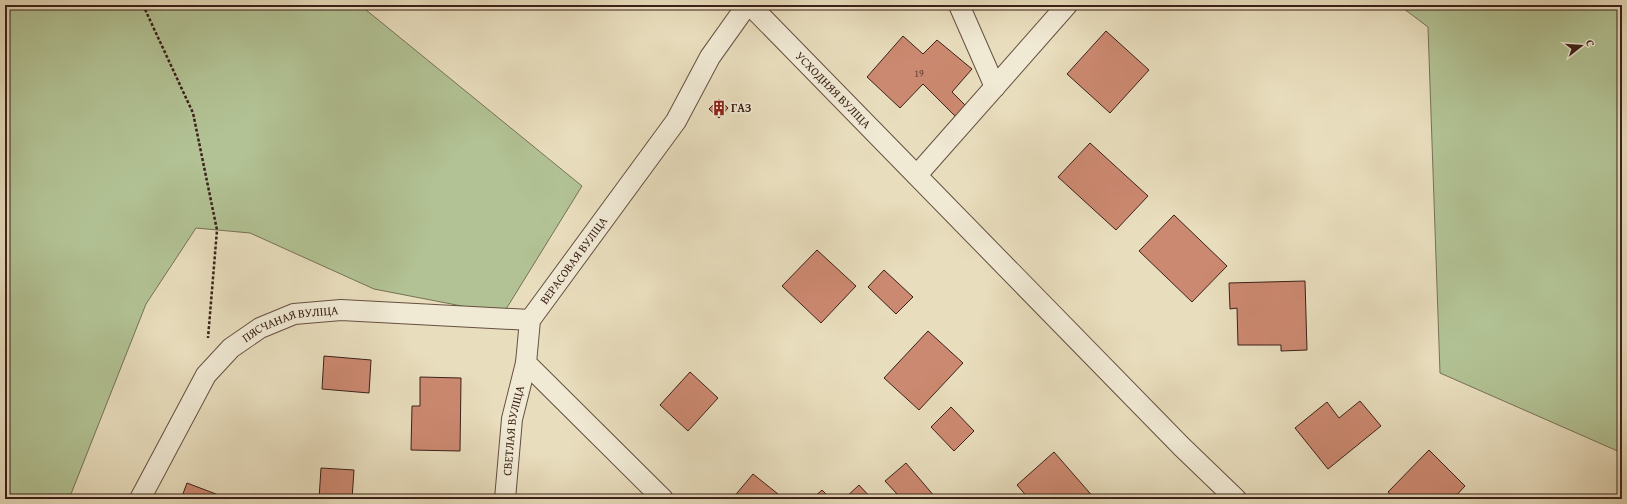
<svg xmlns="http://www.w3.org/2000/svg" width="1627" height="504" font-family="'Gentium Book Plus',serif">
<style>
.green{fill:#b2c294;stroke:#767256}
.building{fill:#cc8971;stroke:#3b2118}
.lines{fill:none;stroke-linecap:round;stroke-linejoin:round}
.street-casing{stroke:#665041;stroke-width:22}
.path{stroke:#3b2118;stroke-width:2.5;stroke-dasharray:3 2;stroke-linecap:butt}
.street{stroke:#f0e9d4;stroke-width:20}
.labels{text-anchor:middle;stroke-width:3.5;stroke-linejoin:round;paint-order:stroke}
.number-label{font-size:10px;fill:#5f3b2e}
.street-label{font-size:12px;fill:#3b2118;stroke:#f0e9d4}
.poi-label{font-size:12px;font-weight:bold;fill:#3b2118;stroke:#f0e9d4;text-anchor:start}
</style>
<rect width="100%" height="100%" fill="#e8ddbd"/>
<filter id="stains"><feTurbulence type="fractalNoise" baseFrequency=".005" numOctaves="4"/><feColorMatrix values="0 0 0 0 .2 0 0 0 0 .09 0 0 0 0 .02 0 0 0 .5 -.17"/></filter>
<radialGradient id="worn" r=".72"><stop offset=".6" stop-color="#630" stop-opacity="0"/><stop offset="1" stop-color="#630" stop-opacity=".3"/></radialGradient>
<path class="green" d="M5,5H360L582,186L503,314L374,289L250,233L196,228L146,304L69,499H5Z
M1399,5H1622V453L1440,373L1428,27Z"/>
<path class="building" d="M1106,31L1149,70L1110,113L1067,74Z
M903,36L923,54L937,40L972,69L952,92L967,107L957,118L923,84L900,108L867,77Z
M719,99L728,108L719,118L709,109Z
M1090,143L1148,196L1116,230L1058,177Z
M1174,215L1227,266L1192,302L1139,251Z
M817,250L856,286L821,323L782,286Z
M884,270L913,297L896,314L868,287Z
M1305,281L1307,350L1281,351V345H1238L1237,308L1230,309L1229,283Z
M928,331L963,363L919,410L884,378Z
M324,356L371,360L369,393L322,389Z
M690,372L718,398L688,431L660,405Z
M420,377L461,378L460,451L411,450L412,406H420Z
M1360,401L1381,426L1328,469L1295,428L1327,402L1339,418Z
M951,407L974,431L954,451L931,427Z
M1429,450L1465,486L1453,499H1395L1388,492Z
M1054,452L1095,499H1029L1017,485Z
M906,463L935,497L932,499H891L897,494L885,481Z
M321,468L354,470L352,499H319Z
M753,474L778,494L773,499H732Z
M187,483L229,499H181Z
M859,485L872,499H844Z
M822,490L831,499H812Z"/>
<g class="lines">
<g class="street-casing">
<g id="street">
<path id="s1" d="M750,5L1182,447L1236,499"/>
<path d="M959,5L995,87"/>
<path d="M917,175L1067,5"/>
<path id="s2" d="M140,499L206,375L231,348L260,328L294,314L341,310L530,320"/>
<path id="s3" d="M505,499L512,419L526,363"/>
<path id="s4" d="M663,499L526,363L530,320L676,121L710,57L747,5"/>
</g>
</g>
<path class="path" d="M143,5L193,113L217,230L208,338"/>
<use href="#street" class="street"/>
</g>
<defs>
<g id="building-bare" transform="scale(1.2)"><path d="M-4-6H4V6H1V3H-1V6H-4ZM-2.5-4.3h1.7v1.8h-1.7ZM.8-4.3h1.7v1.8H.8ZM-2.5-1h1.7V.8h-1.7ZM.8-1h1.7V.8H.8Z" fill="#8f2418" stroke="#f0e9d4" stroke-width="2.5" paint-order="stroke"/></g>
</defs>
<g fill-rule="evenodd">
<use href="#building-bare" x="719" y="108"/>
</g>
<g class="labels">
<g class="number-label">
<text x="919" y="77">19</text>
</g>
<g class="street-label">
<text dy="4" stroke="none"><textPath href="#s1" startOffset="119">УСХОДНЯЯ ВУЛІЦА</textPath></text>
<text dy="4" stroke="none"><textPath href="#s4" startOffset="310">ВЕРАСОВАЯ ВУЛІЦА</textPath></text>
<text dy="4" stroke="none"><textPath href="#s2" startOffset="243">ПЯСЧАНАЯ ВУЛІЦА</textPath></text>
<text dy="4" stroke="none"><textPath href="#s3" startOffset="69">СВЕТЛАЯ ВУЛІЦА</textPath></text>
</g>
<g class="poi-label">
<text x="731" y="112">ГАЗ</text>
</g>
</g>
<rect width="1627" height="504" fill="none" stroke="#e8ddbd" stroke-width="20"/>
<rect x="6" y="6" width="1615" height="492" fill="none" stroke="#3b2118" stroke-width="2"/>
<rect x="10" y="10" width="1607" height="484" fill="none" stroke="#3b2118"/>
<g transform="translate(1581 46) rotate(73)" stroke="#f0e9d4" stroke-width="3" paint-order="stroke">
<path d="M0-3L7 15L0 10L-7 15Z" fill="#3b2118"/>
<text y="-6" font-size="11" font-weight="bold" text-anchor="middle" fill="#3b2118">С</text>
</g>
<rect width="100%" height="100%" filter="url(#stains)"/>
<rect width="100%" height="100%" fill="url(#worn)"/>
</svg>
